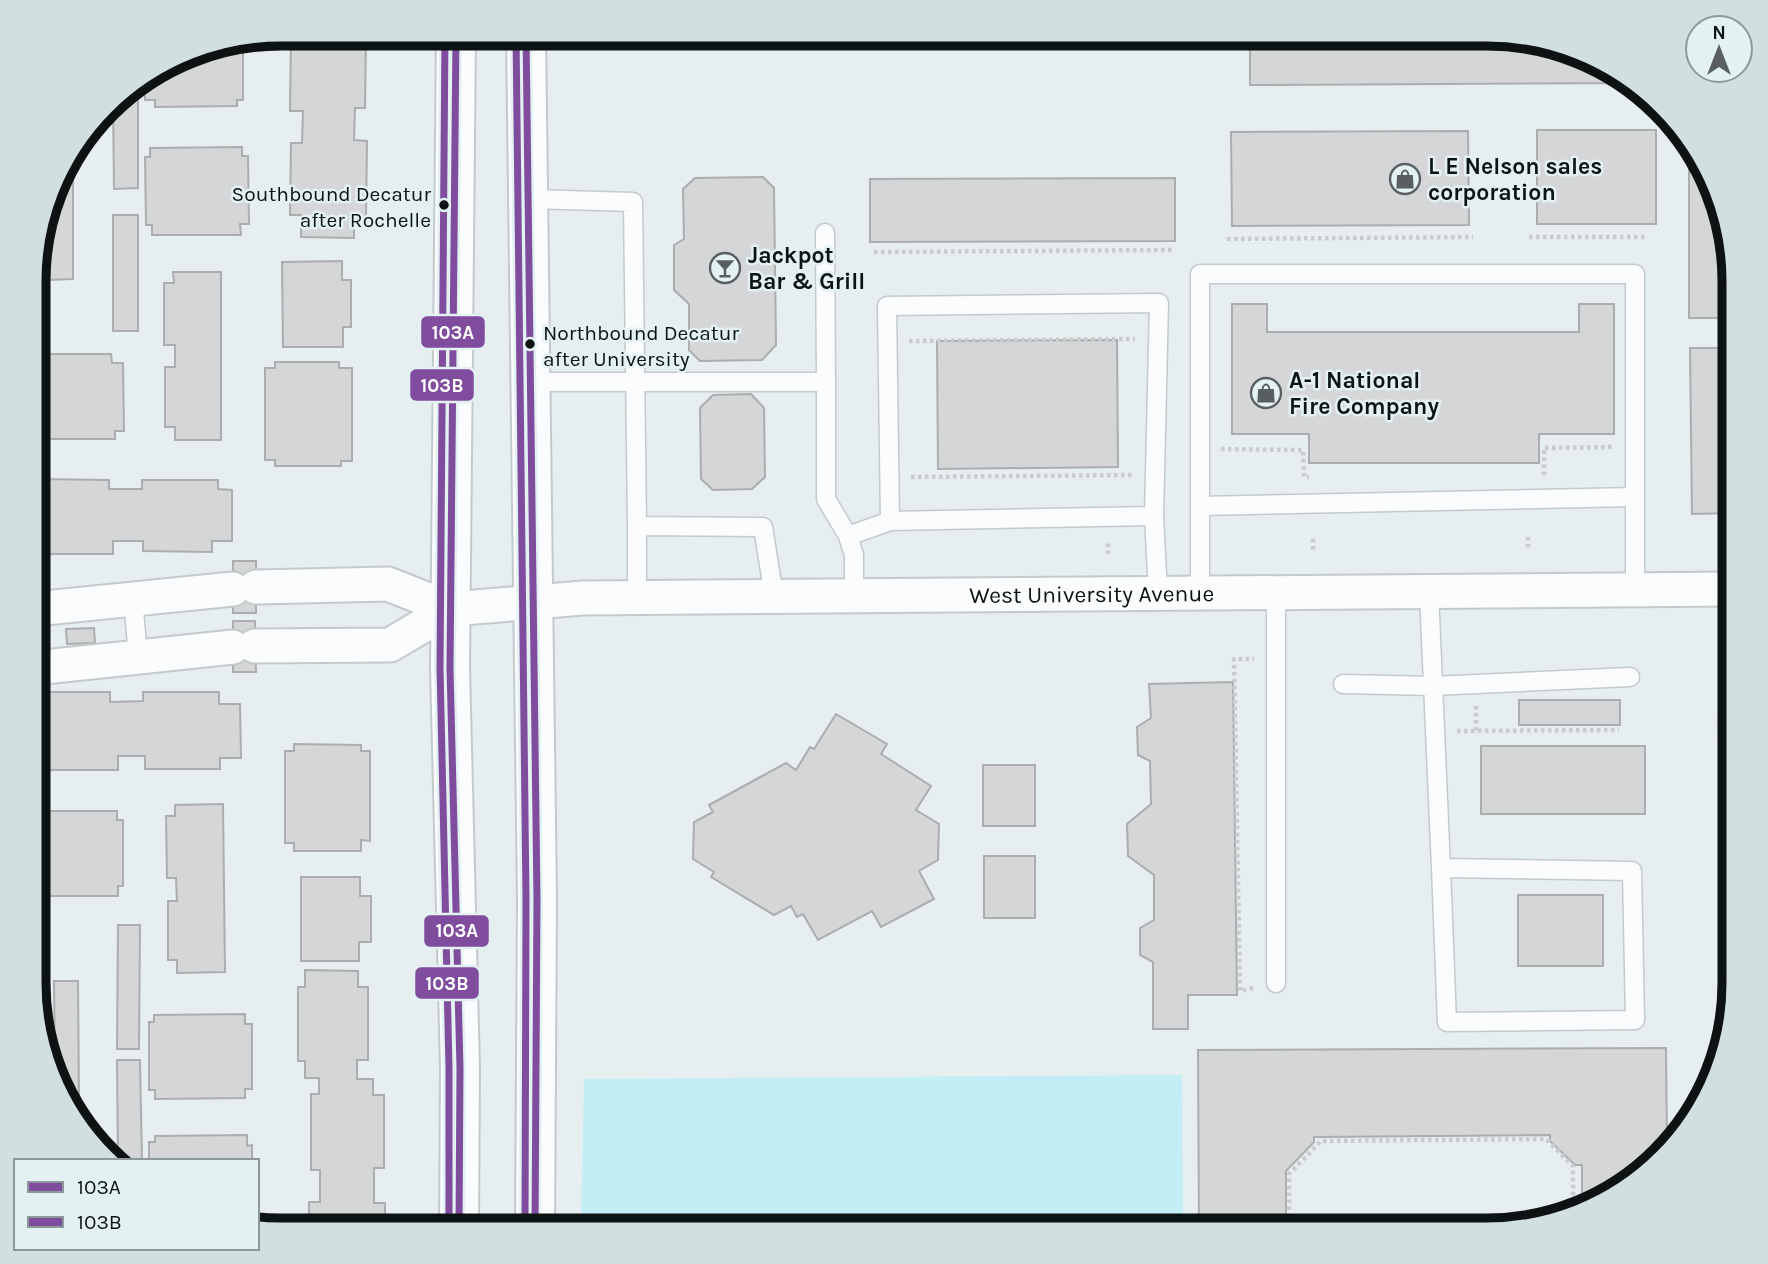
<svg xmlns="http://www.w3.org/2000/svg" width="1768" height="1264" font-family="Karla,sans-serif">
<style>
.green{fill:#c3eef6}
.building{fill:#d5d6d7;stroke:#acadae;stroke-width:2}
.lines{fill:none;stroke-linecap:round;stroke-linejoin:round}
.lane-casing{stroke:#c4cacb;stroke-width:21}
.street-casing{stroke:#c4cacb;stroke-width:37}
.primary-casing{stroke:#c4cacb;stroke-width:42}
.path{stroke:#c9cbcc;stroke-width:4.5;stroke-dasharray:3.5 3.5;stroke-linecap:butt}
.lane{stroke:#fbfcfd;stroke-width:18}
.street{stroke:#fbfcfd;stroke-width:33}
.primary{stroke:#fbfcfd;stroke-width:38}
.bus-1-casing{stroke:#e3f1f3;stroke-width:12}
.bus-2-casing{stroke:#e3f1f3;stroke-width:12}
.bus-1{stroke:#804c9e;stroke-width:7}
.bus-2{stroke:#804c9e;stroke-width:7}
.bus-dot{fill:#0d1213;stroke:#e3f1f3;stroke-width:2.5}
.labels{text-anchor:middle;stroke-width:5;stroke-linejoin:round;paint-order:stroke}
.bus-label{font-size:21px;fill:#0d1213;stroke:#e3f1f3;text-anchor:end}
.poi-label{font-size:23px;font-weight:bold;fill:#0d1213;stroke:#e3f1f3;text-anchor:start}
.street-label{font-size:23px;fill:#0d1213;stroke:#e3f1f3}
.rim{fill:none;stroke:#0d1213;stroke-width:9}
.line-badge{stroke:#e3f1f3;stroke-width:2.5}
.badge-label{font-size:19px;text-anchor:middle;font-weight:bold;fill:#fff}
</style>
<rect width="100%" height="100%" fill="#e6eef0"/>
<path class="green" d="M1182,1075L1183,1231L581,1230L584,1079Z"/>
<path class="building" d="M301,33L366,34L365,108H355L354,140L367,141L366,219L354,218V238L301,237V215H290L291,143H302L303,111H290L291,36H301Z
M765,33H796V47L765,48Z
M243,41V100H237V106L155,107V100H145L144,78L186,52Z
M1536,41L1582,52L1636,83L1250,85V43Z
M126,89H138V188L114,189L113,100Z
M1537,130H1656V224H1537Z
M1468,131L1469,225L1232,226L1231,132Z
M242,147V156H248L249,224H240L241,235H152V225H146L145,157H150V148Z
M1689,153H1695L1709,171L1734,264V318H1689Z
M71,155H73V279L49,280V203L59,171Z
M763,177L774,188L776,345L762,360L700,361L689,350V304L674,290V245L684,239L683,189L695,178Z
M1175,178V241L870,242V179Z
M113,215H138V331H113Z
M342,261V280H351V327H343V347H283L282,262Z
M173,272H221V440H175V427H165V367H175V345H164V283H174Z
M1232,304H1267V332H1579V304H1614V434H1539V463H1309V434H1232Z
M1117,340L1118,467L938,469L937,341Z
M1690,348H1734V513L1692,514Z
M35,354H111L112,363H123L124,431H115V439H35Z
M275,362H339V368H352V461H341V466H275V460H265V368H275Z
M751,394L764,408L765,477L752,489L713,490L701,479L700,408L713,395Z
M35,479L109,480V489H142V480H218V489L232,490V541H212V552L143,551V541H113V554H36Z
M233,561H256V613H233Z
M233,621H255L256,672H233Z
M94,628L95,643L67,644L66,629Z
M1233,682L1237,995H1188V1029H1153V962L1140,955V928L1154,920V875L1128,856L1127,824L1151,804L1150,761L1138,755L1137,727L1151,718L1149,684Z
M35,692H110V702L143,701V692H219V704H240L241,758H220V769H145V756H118V770H36Z
M1519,700H1620V725H1519Z
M836,714L887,744L881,754L931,786L916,810L939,824L938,860L919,871L934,899L881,927L872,911L818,940L803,914L797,917L791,906L774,915L711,877L714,872L693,859L694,822L713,812L709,805L786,763L796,770L810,747L814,749Z
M294,744L361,745V751H370V841L361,840V851H294V843H285V751H294Z
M1481,746H1645V814H1481Z
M983,765H1035V826H983Z
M223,804L225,972L177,973V960H168V901H177L176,878H167L166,816H175V805Z
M35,811H117V820H123V886H118V896H35Z
M984,856H1035V918H984Z
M301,877H360V896H371V942H359V961H301Z
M1518,895H1603V966H1518Z
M118,925H140L139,1049H117Z
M305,970L358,971V987H368V1060H357V1079H373V1095H384V1168H374V1203H385V1230H309V1202H320V1170H311V1094H319V1078H305V1061H298V987H305Z
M54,981H78L79,1104H65L55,1073Z
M245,1014V1024H252V1089H245V1098L155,1099V1090H149V1022H154V1015Z
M1666,1048L1667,1148L1597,1205L1582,1209V1165H1575L1550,1141V1135L1314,1137V1142L1286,1171V1231H1199L1198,1050Z
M117,1060H140L142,1161H118Z
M247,1135V1146L252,1145V1161H149V1142H155V1136Z"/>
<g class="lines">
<g class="lane-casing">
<path id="lane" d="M530,199L633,202L637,526
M532,382H826L825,233
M826,382V499L848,536L854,555V596
M1200,506L1635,497
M890,521L887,306L1159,303L1154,516
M848,536L890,521L1154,516L1158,594
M1429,592L1441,868L1632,871L1635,1020L1447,1022L1441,868
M1276,593V983
M1200,594V274H1635V590
M637,597V526L763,527L774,596
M133,599L138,656
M1343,684L1433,686L1630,677
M1733,1006L1728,718H1734"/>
</g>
<g class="street-casing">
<g id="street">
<path d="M256,587L388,584L451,609"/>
<path d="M35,609L233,589"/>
<path id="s1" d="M255,646L390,645L451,609L583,598L1734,589"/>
<path d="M35,668L233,647"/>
</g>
</g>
<g class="primary-casing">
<path id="primary" d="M456,33L450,668L460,1068L459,1230
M526,33L537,900L535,1230"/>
</g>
<path class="path" d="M1529,237H1645
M1227,239L1473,237
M874,252L1174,250
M909,341L1135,339
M1221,449L1303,450L1304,477H1309
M1544,475V448L1613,447
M911,477L1133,475
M1528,537V551
M1313,539V553
M1108,554V540
M1476,706V731
M1457,731L1619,730
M1253,988L1240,991L1234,659H1254
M1289,1231V1174L1321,1141L1546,1139L1573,1166V1211"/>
<use href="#lane" class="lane"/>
<use href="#street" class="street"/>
<use href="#primary" class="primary"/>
<g class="bus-1-casing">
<path id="bus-1" d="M456,33L450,668L460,1068L459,1230
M526,33L537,900L535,1230"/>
</g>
<g class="bus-2-casing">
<path id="bus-2" d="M445,33L440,668L449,1068V1230
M516,33L526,900L525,1230"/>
</g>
<use href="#bus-1" class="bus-1"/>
<use href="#bus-2" class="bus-2"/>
</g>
<defs>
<g id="shop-ring" transform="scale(1.575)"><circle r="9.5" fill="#e3f1f3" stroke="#595f60" stroke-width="1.5"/><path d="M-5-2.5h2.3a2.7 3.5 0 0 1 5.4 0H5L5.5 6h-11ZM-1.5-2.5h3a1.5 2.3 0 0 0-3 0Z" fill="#595f60"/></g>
<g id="bar-ring" transform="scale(1.575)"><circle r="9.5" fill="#e3f1f3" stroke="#595f60" stroke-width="1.5"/><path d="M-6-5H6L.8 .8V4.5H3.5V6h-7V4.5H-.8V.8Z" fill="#595f60"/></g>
</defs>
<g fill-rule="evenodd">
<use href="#shop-ring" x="1405" y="179"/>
<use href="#bar-ring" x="725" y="268"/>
<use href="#shop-ring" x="1266" y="393"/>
</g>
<g class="bus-dot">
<circle cx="444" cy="205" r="6"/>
<circle cx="530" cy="344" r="6"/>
</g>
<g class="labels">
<g class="bus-label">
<text x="431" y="201">Southbound Decatur<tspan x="431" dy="26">after Rochelle</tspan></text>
<text x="543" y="340" text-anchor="start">Northbound Decatur<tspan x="543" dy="26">after University</tspan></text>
</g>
<g class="poi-label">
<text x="1428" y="174">L E Nelson sales<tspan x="1428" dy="26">corporation</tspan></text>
<text x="748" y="263">Jackpot<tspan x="748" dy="26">Bar &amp; Grill</tspan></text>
<text x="1289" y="388">A-1 National<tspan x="1289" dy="26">Fire Company</tspan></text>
</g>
<g class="street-label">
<text dy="8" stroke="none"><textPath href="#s1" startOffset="847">West University Avenue</textPath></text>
</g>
</g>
<path d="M0 0H1768V1264H0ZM281 46H1487A235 235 0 0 1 1722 281V983A235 235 0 0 1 1487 1218H281A235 235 0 0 1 46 983V281A235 235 0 0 1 281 46Z" fill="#d2dfe1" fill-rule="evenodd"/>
<path class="rim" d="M281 46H1487A235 235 0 0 1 1722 281V983A235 235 0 0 1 1487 1218H281A235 235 0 0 1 46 983V281A235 235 0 0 1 281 46Z"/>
<g class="line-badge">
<rect x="420" y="315" width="66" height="34" rx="7" fill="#804c9e"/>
<rect x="409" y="368" width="66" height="34" rx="7" fill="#804c9e"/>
<rect x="423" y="914" width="67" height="34" rx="7" fill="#804c9e"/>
<rect x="414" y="966" width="66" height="34" rx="7" fill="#804c9e"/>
</g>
<g class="badge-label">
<text x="453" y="339">103A</text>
<text x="442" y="392">103B</text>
<text x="457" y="937">103A</text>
<text x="447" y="990">103B</text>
</g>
<rect x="14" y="1159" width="245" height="91" fill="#e3f1f3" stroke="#8d9899" stroke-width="2"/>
<rect x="28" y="1182" width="35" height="10" fill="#804c9e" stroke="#8d9899" stroke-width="2"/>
<text x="77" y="1194" font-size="21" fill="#0d1213">103A</text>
<rect x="28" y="1217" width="35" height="10" fill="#804c9e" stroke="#8d9899" stroke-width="2"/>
<text x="77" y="1229" font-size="21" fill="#0d1213">103B</text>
<g transform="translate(1719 49)"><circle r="33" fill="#e3f1f3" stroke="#8d9899" stroke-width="2"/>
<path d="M0-5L12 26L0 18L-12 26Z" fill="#595f60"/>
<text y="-10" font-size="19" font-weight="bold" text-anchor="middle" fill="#0d1213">N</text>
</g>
</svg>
